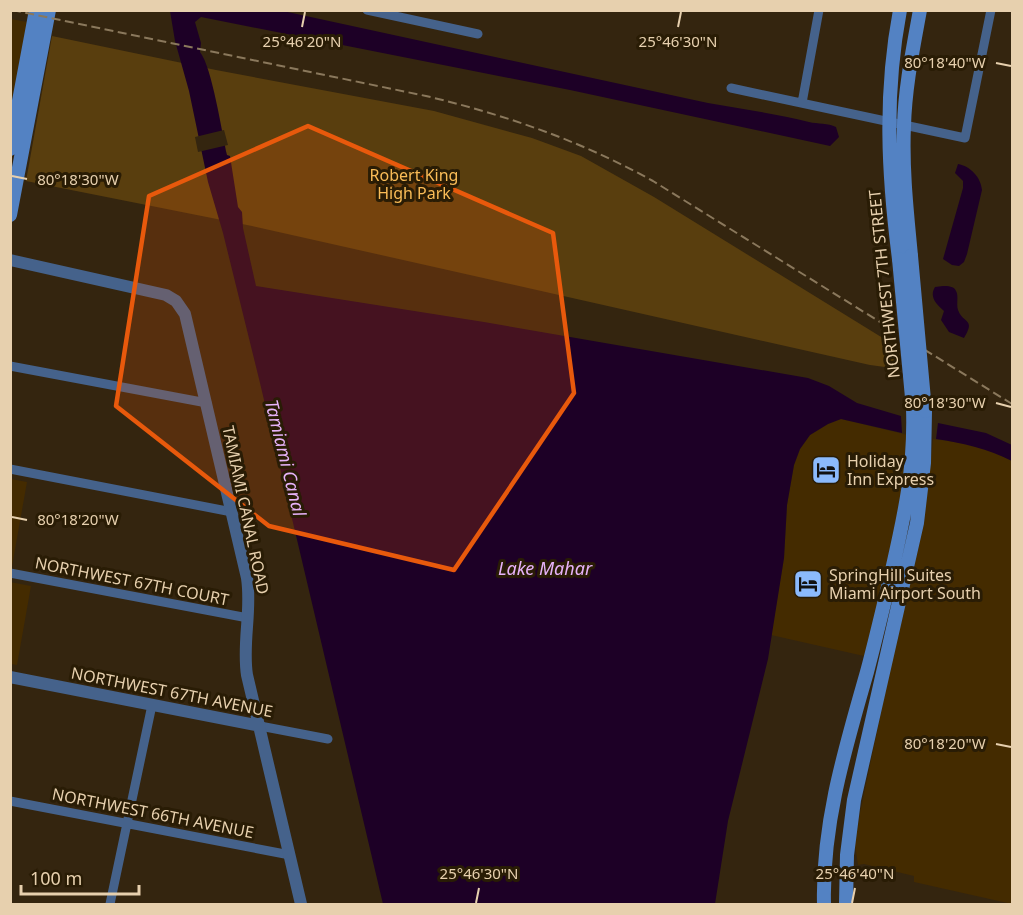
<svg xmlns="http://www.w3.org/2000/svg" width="1023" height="915" font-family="'Noto Sans',sans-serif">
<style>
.built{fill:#442b00}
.green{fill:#593e0e}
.water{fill:#1d0026}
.pier{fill:#34250f}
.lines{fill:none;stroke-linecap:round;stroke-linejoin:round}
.minor{stroke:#45628b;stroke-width:9}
.tertiary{stroke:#45628b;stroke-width:12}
.secondary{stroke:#5382c3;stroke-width:14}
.rail{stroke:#8a785c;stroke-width:2;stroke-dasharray:9 4.5;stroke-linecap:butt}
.secondary-bridge{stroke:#5382c3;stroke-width:14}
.marked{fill:#e8590c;fill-opacity:0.2;stroke:#e8590c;stroke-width:4.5;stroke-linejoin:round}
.ticks{fill:none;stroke:#e7d0ae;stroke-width:2}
.labels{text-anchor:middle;stroke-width:6;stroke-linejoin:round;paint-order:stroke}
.park-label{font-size:16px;fill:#fabc57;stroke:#291c05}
.street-label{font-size:16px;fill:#e7d0ae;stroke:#291c05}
.poi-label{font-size:16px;fill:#e7d0ae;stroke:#291c05;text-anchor:start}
.water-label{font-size:18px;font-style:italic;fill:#e6b2f8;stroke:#291c05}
.ticks-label{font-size:15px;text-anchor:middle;fill:#e7d0ae;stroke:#291c05;stroke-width:6;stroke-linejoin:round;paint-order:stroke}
</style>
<rect width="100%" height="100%" fill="#34250f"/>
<path class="built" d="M11,19L27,22L11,111Z
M841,419L908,435L903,492L870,640L864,656L771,635L784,558L787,505L794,465L800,449L810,435L828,424Z
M933,439L964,443L992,451L1012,461V904L914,882V876L864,864L858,865L855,845L860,813L889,674L924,524Z
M11,479L27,482L11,572Z
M10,582L31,586L17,665L11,664Z"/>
<path class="green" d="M52,36L216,70L434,111L532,138L581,156L654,197L899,348L900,369L870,365L252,226L26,181Z"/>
<path class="water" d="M170,11H283L708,103C742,109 777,114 809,122C818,124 828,123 836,127L839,137L830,146L570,90L201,17L195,22L201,43L200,52C212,67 222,133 227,155L230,156L238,207L242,212L243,228L256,286L484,322L808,378L829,386L857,403L901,416L902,433L841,419L828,424L810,435L800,449L794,465L787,505L784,558L768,659L728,821L715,904H383L260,383L223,233L208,182L189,91L175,41Z
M958,164C970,166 981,177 982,190L967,254L964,262L959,266L952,265L943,259L963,188V181L955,173Z
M943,286C948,286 954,286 956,291C959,296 956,304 958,310C963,324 976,318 964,338L949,332L941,320L944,311C936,304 929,297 935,287Z
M938,423L986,433L1012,445V461C988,449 963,443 936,439Z"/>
<path class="pier" d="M224,130L228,145L198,152L195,137Z"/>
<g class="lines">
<path class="minor" d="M367,10L478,34
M731,88L965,138L991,10
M802,103L819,10
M10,366L207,403
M10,469L232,512
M10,573L248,618
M260,726L328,739
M10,801L290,855
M110,904L152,705"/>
<path class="tertiary" d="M10,260L166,295L176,301L185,314L247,578C252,611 242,643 247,675L301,904
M10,677L260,726"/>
<path class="secondary" d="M10,149L36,10
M10,215L49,10
M911,256C907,213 902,169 904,126C905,87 913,49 920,10
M899,259C888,173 884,95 900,10
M824,904C822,824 845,749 867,672C876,638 884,604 892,570C905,513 915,467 913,408
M846,904L847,855L854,800L917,523L924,463L925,411"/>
<path class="rail" d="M12,10L426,96C506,115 581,141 653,181L1012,404"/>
<path class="secondary-bridge" d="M911,256L925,411
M899,259L913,408"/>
</g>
<path class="marked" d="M308,126L553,233L574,393L454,570L269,526L116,406L149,196Z"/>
<path class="ticks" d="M302,27L305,12M678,27L681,12M996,63L1011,66M12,176L27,179M996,403L1011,407M12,517L27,520M996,744L1011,747M476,903L479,888M852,903L855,888"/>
<defs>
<g id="hotel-square" transform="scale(1.5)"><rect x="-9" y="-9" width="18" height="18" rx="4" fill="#8bbafc" stroke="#291c05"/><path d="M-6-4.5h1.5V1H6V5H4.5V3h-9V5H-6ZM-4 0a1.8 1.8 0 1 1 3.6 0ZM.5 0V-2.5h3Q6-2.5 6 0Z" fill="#111"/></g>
</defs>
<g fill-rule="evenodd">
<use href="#hotel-square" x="826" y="470"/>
<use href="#hotel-square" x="808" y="584"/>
</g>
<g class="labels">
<g class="park-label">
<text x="414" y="181">Robert King<tspan x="414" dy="18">High Park</tspan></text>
</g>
<g class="street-label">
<text transform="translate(884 284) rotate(-96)" y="6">NORTHWEST 7TH STREET</text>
<text transform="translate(246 510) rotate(78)" y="6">TAMIAMI CANAL ROAD</text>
<text transform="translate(132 581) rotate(11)" y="6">NORTHWEST 67TH COURT</text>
<text transform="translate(172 692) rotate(11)" y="6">NORTHWEST 67TH AVENUE</text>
<text transform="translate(153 813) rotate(11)" y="6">NORTHWEST 66TH AVENUE</text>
</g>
<g class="poi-label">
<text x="847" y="467">Holiday<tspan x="847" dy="18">Inn Express</tspan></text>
<text x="829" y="581">SpringHill Suites<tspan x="829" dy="18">Miami Airport South</tspan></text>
</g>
<g class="water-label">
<text transform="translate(285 458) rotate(76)" y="6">Tamiami Canal</text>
<text x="545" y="575">Lake Mahar</text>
</g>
</g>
<g class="ticks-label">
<text x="302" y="47">25°46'20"N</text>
<text x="678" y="47">25°46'30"N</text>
<text x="945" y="68">80°18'40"W</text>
<text x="78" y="185">80°18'30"W</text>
<text x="945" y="408">80°18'30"W</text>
<text x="78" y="525">80°18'20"W</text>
<text x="945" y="749">80°18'20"W</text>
<text x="479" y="879">25°46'30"N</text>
<text x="855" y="879">25°46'40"N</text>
</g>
<rect width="1023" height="915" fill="none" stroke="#e7d0ae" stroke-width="24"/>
<path d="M21 885v9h118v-9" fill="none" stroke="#e7d0ae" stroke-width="3"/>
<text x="30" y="885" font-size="18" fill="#e7d0ae" stroke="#291c05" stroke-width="4.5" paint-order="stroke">100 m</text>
</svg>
